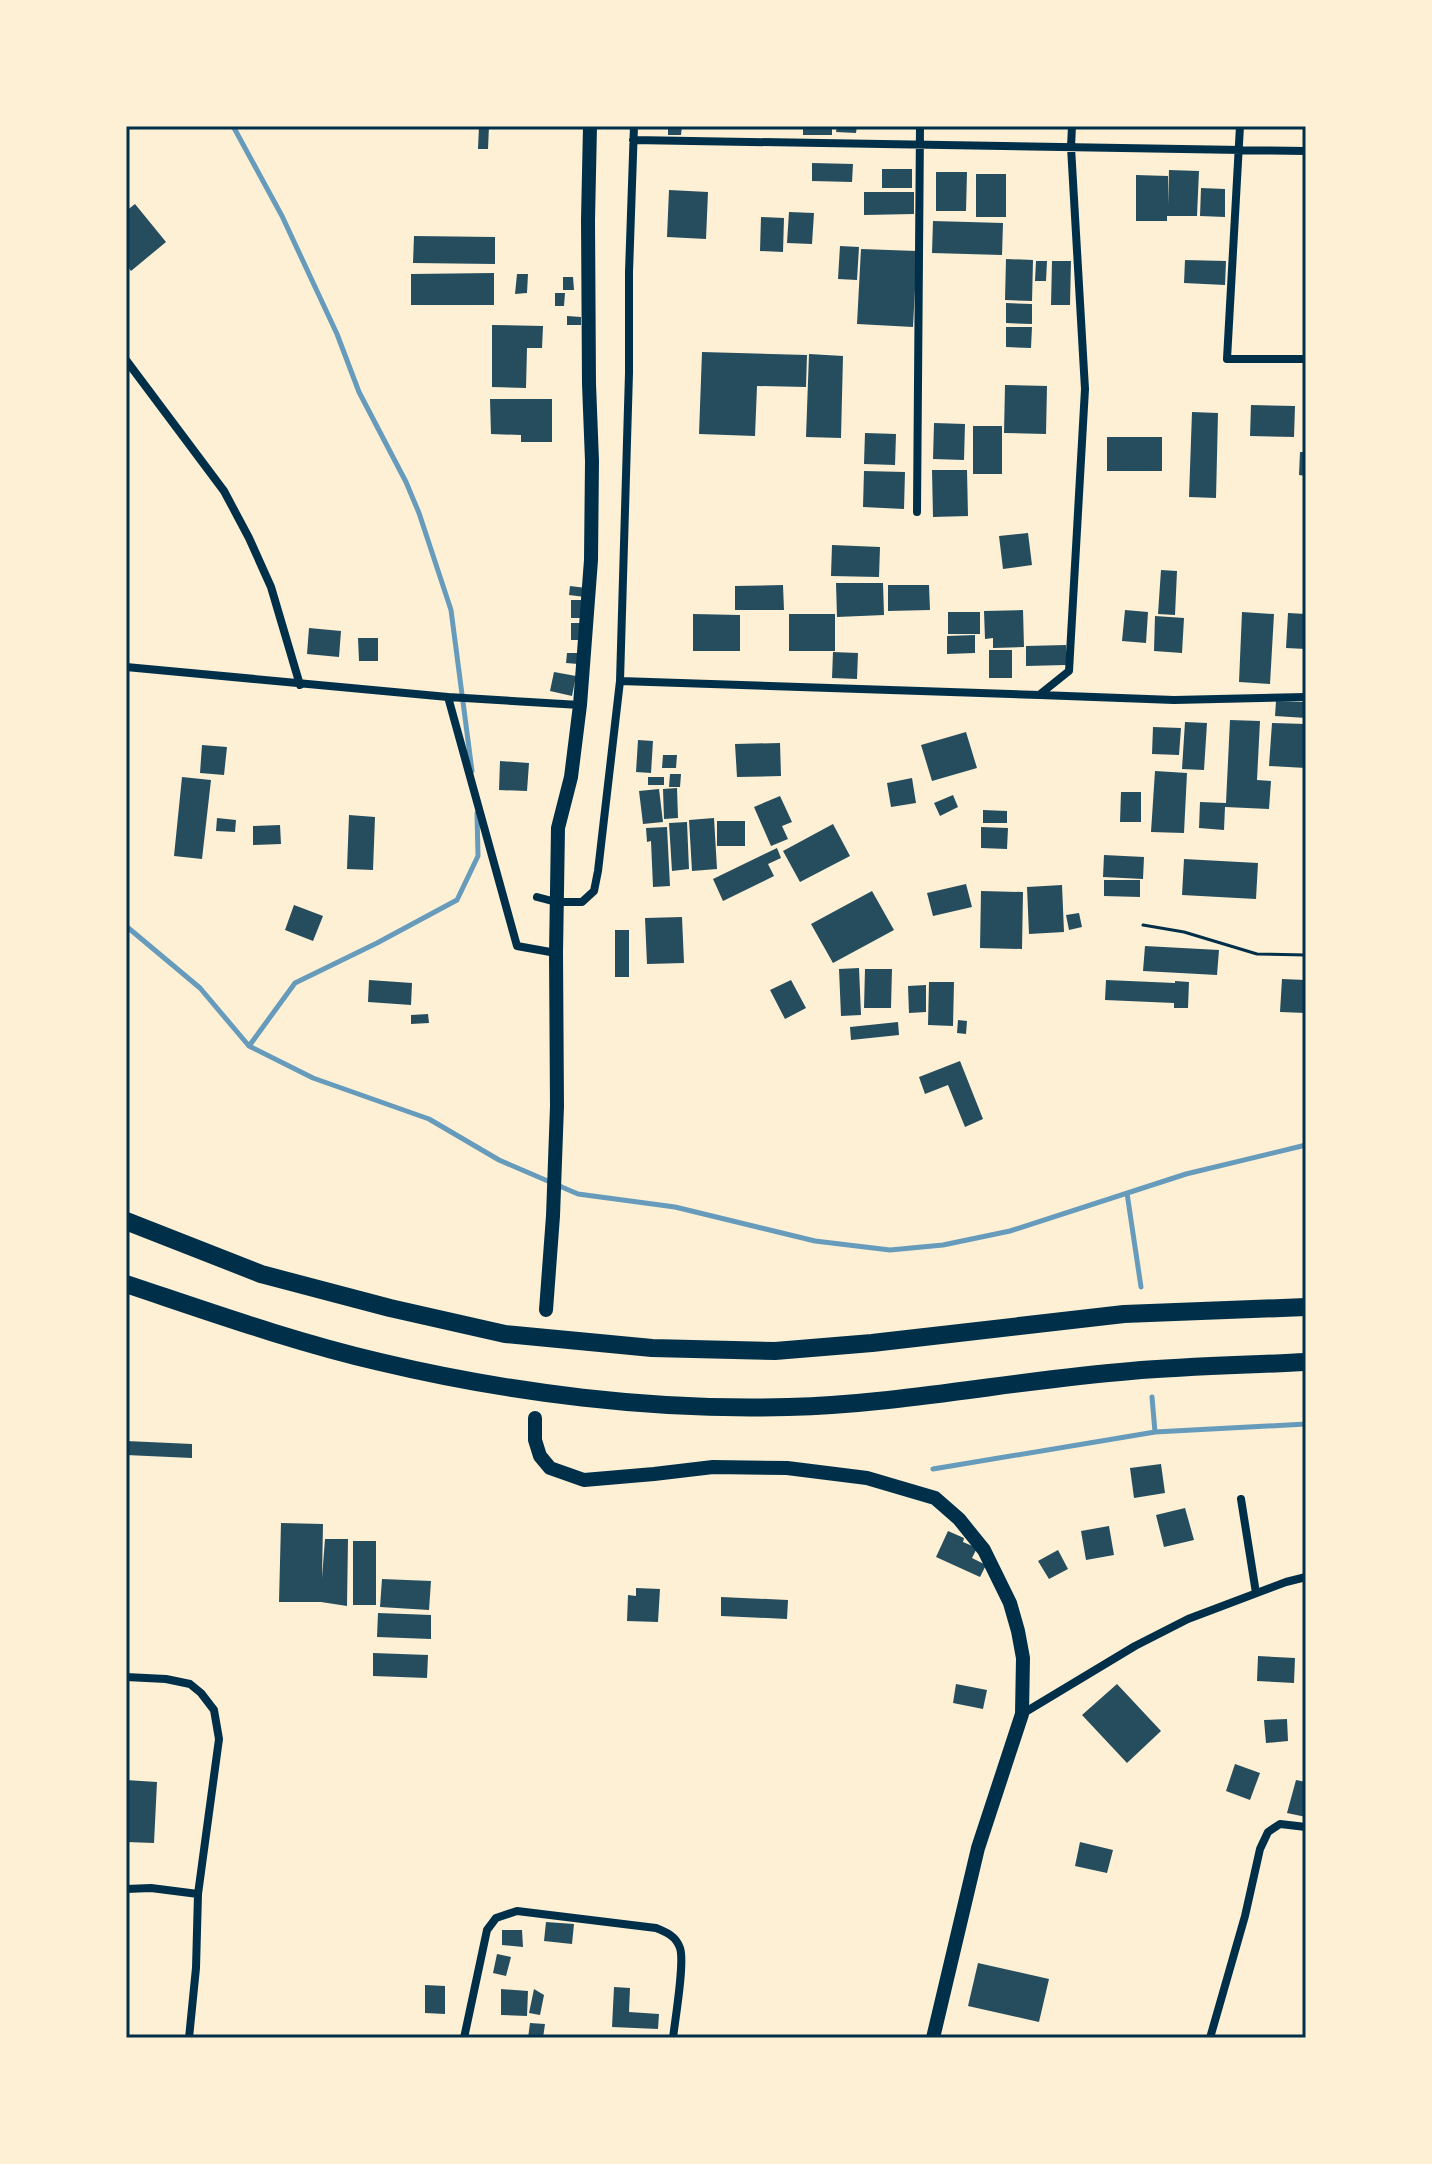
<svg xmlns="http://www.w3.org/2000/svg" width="1432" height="2164" font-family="'Varela Round',sans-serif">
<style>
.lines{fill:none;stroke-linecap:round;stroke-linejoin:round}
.stream{stroke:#669bbc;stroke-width:5}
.building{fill:#264d5e}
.path{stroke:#003049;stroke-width:3}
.minor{stroke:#003049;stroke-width:8}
.tertiary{stroke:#003049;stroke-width:14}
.trunk{stroke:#003049;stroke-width:18}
.neatline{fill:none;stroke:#003049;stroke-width:3}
</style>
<rect width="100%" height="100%" fill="#fdf0d5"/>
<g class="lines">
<path class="stream" d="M233,126L282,216L337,334L359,392L406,482L419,513L451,610L472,771
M126,926L200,988L249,1046L313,1078L429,1119L499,1160L578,1194L675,1207L815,1241L890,1250L943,1245L1010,1231L1186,1174L1306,1145
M249,1046L295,983L377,943L457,900L478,856L477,813
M1127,1193L1141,1287
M1152,1397L1155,1432
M933,1469L1155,1432L1306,1424"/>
</g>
<path class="building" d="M479,126H489L488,149H478Z
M668,126H682L681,135H668Z
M803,126H832V135H803Z
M837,126H857L856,133L836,132Z
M812,163L853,164L852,182L812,181Z
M882,169H912V188H882Z
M1169,170L1199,171L1197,216H1167V221H1136V175L1168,176V205Z
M936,172H967L966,211H936Z
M976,174H1006V217H976Z
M1201,188L1225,189V217L1200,216Z
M669,190L708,192L706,239L667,237Z
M864,192H914V214L864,215Z
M135,204L166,242L131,271L126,264V211Z
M789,212L814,213L812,244L787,243Z
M761,217L784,218L783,252L760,251Z
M933,221L1003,223L1002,255L932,253Z
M414,236L495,237V264L413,263Z
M840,246L859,247L857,280L838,279Z
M861,249L917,251L913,327L857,324Z
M1006,259L1033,260L1032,301L1005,300Z
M1185,260L1226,261L1225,285L1184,283Z
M1036,261H1047L1046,281H1035Z
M1052,261H1071L1070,305H1051Z
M494,273V305H411V274Z
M517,274H528L527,293L515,294Z
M563,277H573L574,290H563Z
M555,293H565L564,306H555Z
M1006,303L1032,304V324L1006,323Z
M567,316L581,317V325H567Z
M492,325L543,326L542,348H527L526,388L492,387Z
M1006,327H1032L1031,348L1006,347Z
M702,352L807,355L806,387L757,386L755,436L699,434Z
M809,354L843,356L841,438L806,437Z
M1005,385L1047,386L1046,434L1004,433Z
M490,399H552V442H521V435L491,434Z
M1251,405L1295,406L1294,437L1250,436Z
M1192,412L1218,413L1216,498L1189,497Z
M934,423L965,424L964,460L933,459Z
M973,426H1002V474H973Z
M865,433L896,434L895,465L864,464Z
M1107,437H1162V471H1107Z
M1300,452H1306V476L1299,475Z
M932,470H967L968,516L933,517Z
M864,471L905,472L904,509L863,507Z
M1028,533L1032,565L1003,569L999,536Z
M832,545L880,547L879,577L831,576Z
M1161,570L1177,571L1175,615L1158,614Z
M836,583H883L884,615L837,617Z
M783,585L784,610H735V586Z
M888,585H929L930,610L888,611Z
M570,586L586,588L585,597L569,595Z
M571,600H583V618H571Z
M1023,610L1024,647L993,648V638L985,639L984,611Z
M1125,610L1148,612L1146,643L1122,641Z
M948,612H980V634H948Z
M1242,612L1274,614L1270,684L1239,682Z
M1288,613L1306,614V649L1286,648Z
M693,614L740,615V651H693Z
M789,614H835V651H789Z
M1155,616L1184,618L1182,653L1154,651Z
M571,623H582L581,640H571Z
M309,628L341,631L339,657L307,654Z
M975,635V653L947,654V636Z
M358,638H378V661H359Z
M1066,645V665L1026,666V646Z
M989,650H1012V678H989Z
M833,652L858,653L857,679L832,678Z
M567,653H579L578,664L566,663Z
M554,672L576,676L572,696L550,691Z
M1276,701L1306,702V718L1275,716Z
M1230,720L1260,721L1257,780L1271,781L1269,809L1225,807L1224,830L1199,828L1200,802L1226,803Z
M1185,722L1207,723L1204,770L1182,769Z
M1272,723L1306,724V768L1269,766Z
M1153,727L1181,728L1179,755L1152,754Z
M966,732L977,768L932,781L921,745Z
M638,740L653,741L651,773L636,772Z
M780,743L781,776L737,777L735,744Z
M202,745L227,747L224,775L200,773Z
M663,755H677L676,768H662Z
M500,761L529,763L527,791L499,790Z
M1155,771L1187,773L1184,833L1151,832Z
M670,774H681L680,787H669Z
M182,777L211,780L202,859L174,856Z
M648,777H664V785H648Z
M912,778L916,803L891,807L887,783Z
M677,788L678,818L664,819L663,789Z
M659,789L663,822L643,824L639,791Z
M1121,792H1141V822H1120Z
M953,795L958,807L940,816L934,803Z
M780,796L792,822L782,826L788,839L771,846L754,807Z
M983,810L1007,811V823H983Z
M349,815L375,817L373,870L347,869Z
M217,818L236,820L235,832L216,831Z
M714,818L717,869L692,871L689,820Z
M717,821H745V846H717Z
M687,822L689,869L672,871L669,823Z
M833,824L850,856L800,882L783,851Z
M280,825L281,844L253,845V826Z
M667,827L670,886L653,887L651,841L647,842L646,828Z
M981,827L1008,828L1007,849L981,848Z
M777,848L781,858L768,864L774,876L723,901L713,879Z
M1104,855L1144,857L1143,879L1103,877Z
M1184,859L1258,863L1256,899L1182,895Z
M1104,880H1140V897L1104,896Z
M966,884L972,907L933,916L927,893Z
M1062,885L1064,932L1029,934L1027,887Z
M872,891L894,930L833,963L811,924Z
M981,891L1023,892L1022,949L980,948Z
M294,905L323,916L313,941L285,930Z
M1079,913L1082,927L1069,930L1066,915Z
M682,917L684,963L647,964L645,918Z
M615,930H629V977H615Z
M1145,946L1219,950L1217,975L1143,971Z
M859,968L861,1015L841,1016L839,969Z
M865,969H892L891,1008H864Z
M1282,979L1306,980V1013L1280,1012Z
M369,980L412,983L411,1005L368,1002Z
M791,980L806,1008L785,1019L770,990Z
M1106,980L1175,983V981L1189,982L1188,1008H1174V1003L1105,1000Z
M929,982H954L953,1026L928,1025Z
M926,985V1012L909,1013L908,986Z
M428,1014L429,1023L411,1024V1015Z
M958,1020L967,1021L966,1034L957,1033Z
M898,1022L899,1035L851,1040L850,1027Z
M960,1061L983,1119L965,1127L948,1085L925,1094L919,1077Z
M126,1441L192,1444V1458L126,1455Z
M1161,1464L1165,1493L1134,1498L1130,1468Z
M1185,1508L1194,1540L1164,1547L1156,1515Z
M281,1523L323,1524L322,1578L325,1539H348L347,1606L321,1602H279Z
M1109,1526L1114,1555L1086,1560L1081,1531Z
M948,1531L964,1538L963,1542L977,1548L972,1558L986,1565L980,1577L936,1557Z
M353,1541H376V1605H353Z
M1058,1550L1068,1569L1049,1579L1038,1561Z
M382,1579L431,1581L429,1610L380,1607Z
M636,1588L660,1589L658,1622L627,1621L628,1595L636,1596Z
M721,1597L788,1600L787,1619L721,1616Z
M378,1613L431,1615V1639L377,1637Z
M373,1653L428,1655L427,1678L373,1676Z
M1258,1656L1295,1658L1294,1683L1257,1681Z
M956,1684L987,1690L983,1709L953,1703Z
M1117,1684L1161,1731L1127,1763L1082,1715Z
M1287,1719L1288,1741L1266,1743L1264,1720Z
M1235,1764L1260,1773L1250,1800L1226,1791Z
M126,1780L157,1782L154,1843L126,1842Z
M1296,1780L1306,1782V1817L1287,1813Z
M1080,1842L1113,1850L1107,1873L1075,1866Z
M546,1922L574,1924L572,1944L544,1941Z
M502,1930H522L523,1947L502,1945Z
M497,1954L511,1957L506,1976L493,1973Z
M978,1963L1049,1979L1039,2022L968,2006Z
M425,1985L445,1986V2014L425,2013Z
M614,1987L630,1988L629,2012L659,2014L658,2029L612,2027Z
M501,1989L528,1991L527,2016L501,2015Z
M534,1989L544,1995L540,2015L529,2013Z
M530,2023L545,2024L543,2038H528Z"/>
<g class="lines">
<path class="path" d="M1143,925L1184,932L1257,954L1306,955"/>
<path class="minor" d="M634,126L629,272V373L620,681L1039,695L1069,671L1085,389L1071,147L1072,126
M1240,126L1227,359H1306
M633,140L1306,151
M126,360L224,491L249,538L271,587L300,685
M917,512L920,126
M126,667L448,697L580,705
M1040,695L1174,700L1306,697
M448,697L517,946L556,953
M537,897L556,902H582L594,891L598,871L620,681
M1241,1499L1256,1593
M126,1677L166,1679L190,1684L201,1693L214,1710L219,1739L198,1894L196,1968L189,2038
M1022,1714L1135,1646L1188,1619L1286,1582L1306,1577
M126,1889L151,1888L198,1894
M464,2038L487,1930L496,1918L517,1911L656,1928C666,1932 676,1936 680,1948C685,1962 675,2020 673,2038
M1210,2038L1245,1916L1260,1849L1268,1832L1280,1824L1306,1827"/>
<path class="tertiary" d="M546,1310L553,1216L557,1106L556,953L558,828L571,777L580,705L591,560L592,461L589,384L588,220L590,126
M535,1418V1440L540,1456L550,1468L584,1480L654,1474L713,1467L787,1468L867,1478L935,1498L959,1519L984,1550L1010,1603L1018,1631L1023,1658L1022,1714L978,1848L933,2038"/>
<path class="trunk" d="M126,1221L261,1274L390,1308L505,1334L652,1348L775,1351L872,1343L1124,1314L1306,1307
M126,1284C210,1312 294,1342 380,1362C510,1393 654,1411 788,1407C903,1404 1016,1380 1131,1371C1189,1366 1248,1365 1306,1362"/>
</g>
<rect width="1432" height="2164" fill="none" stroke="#fdf0d5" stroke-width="256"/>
<rect x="128" y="128" width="1176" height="1908" class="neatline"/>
</svg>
